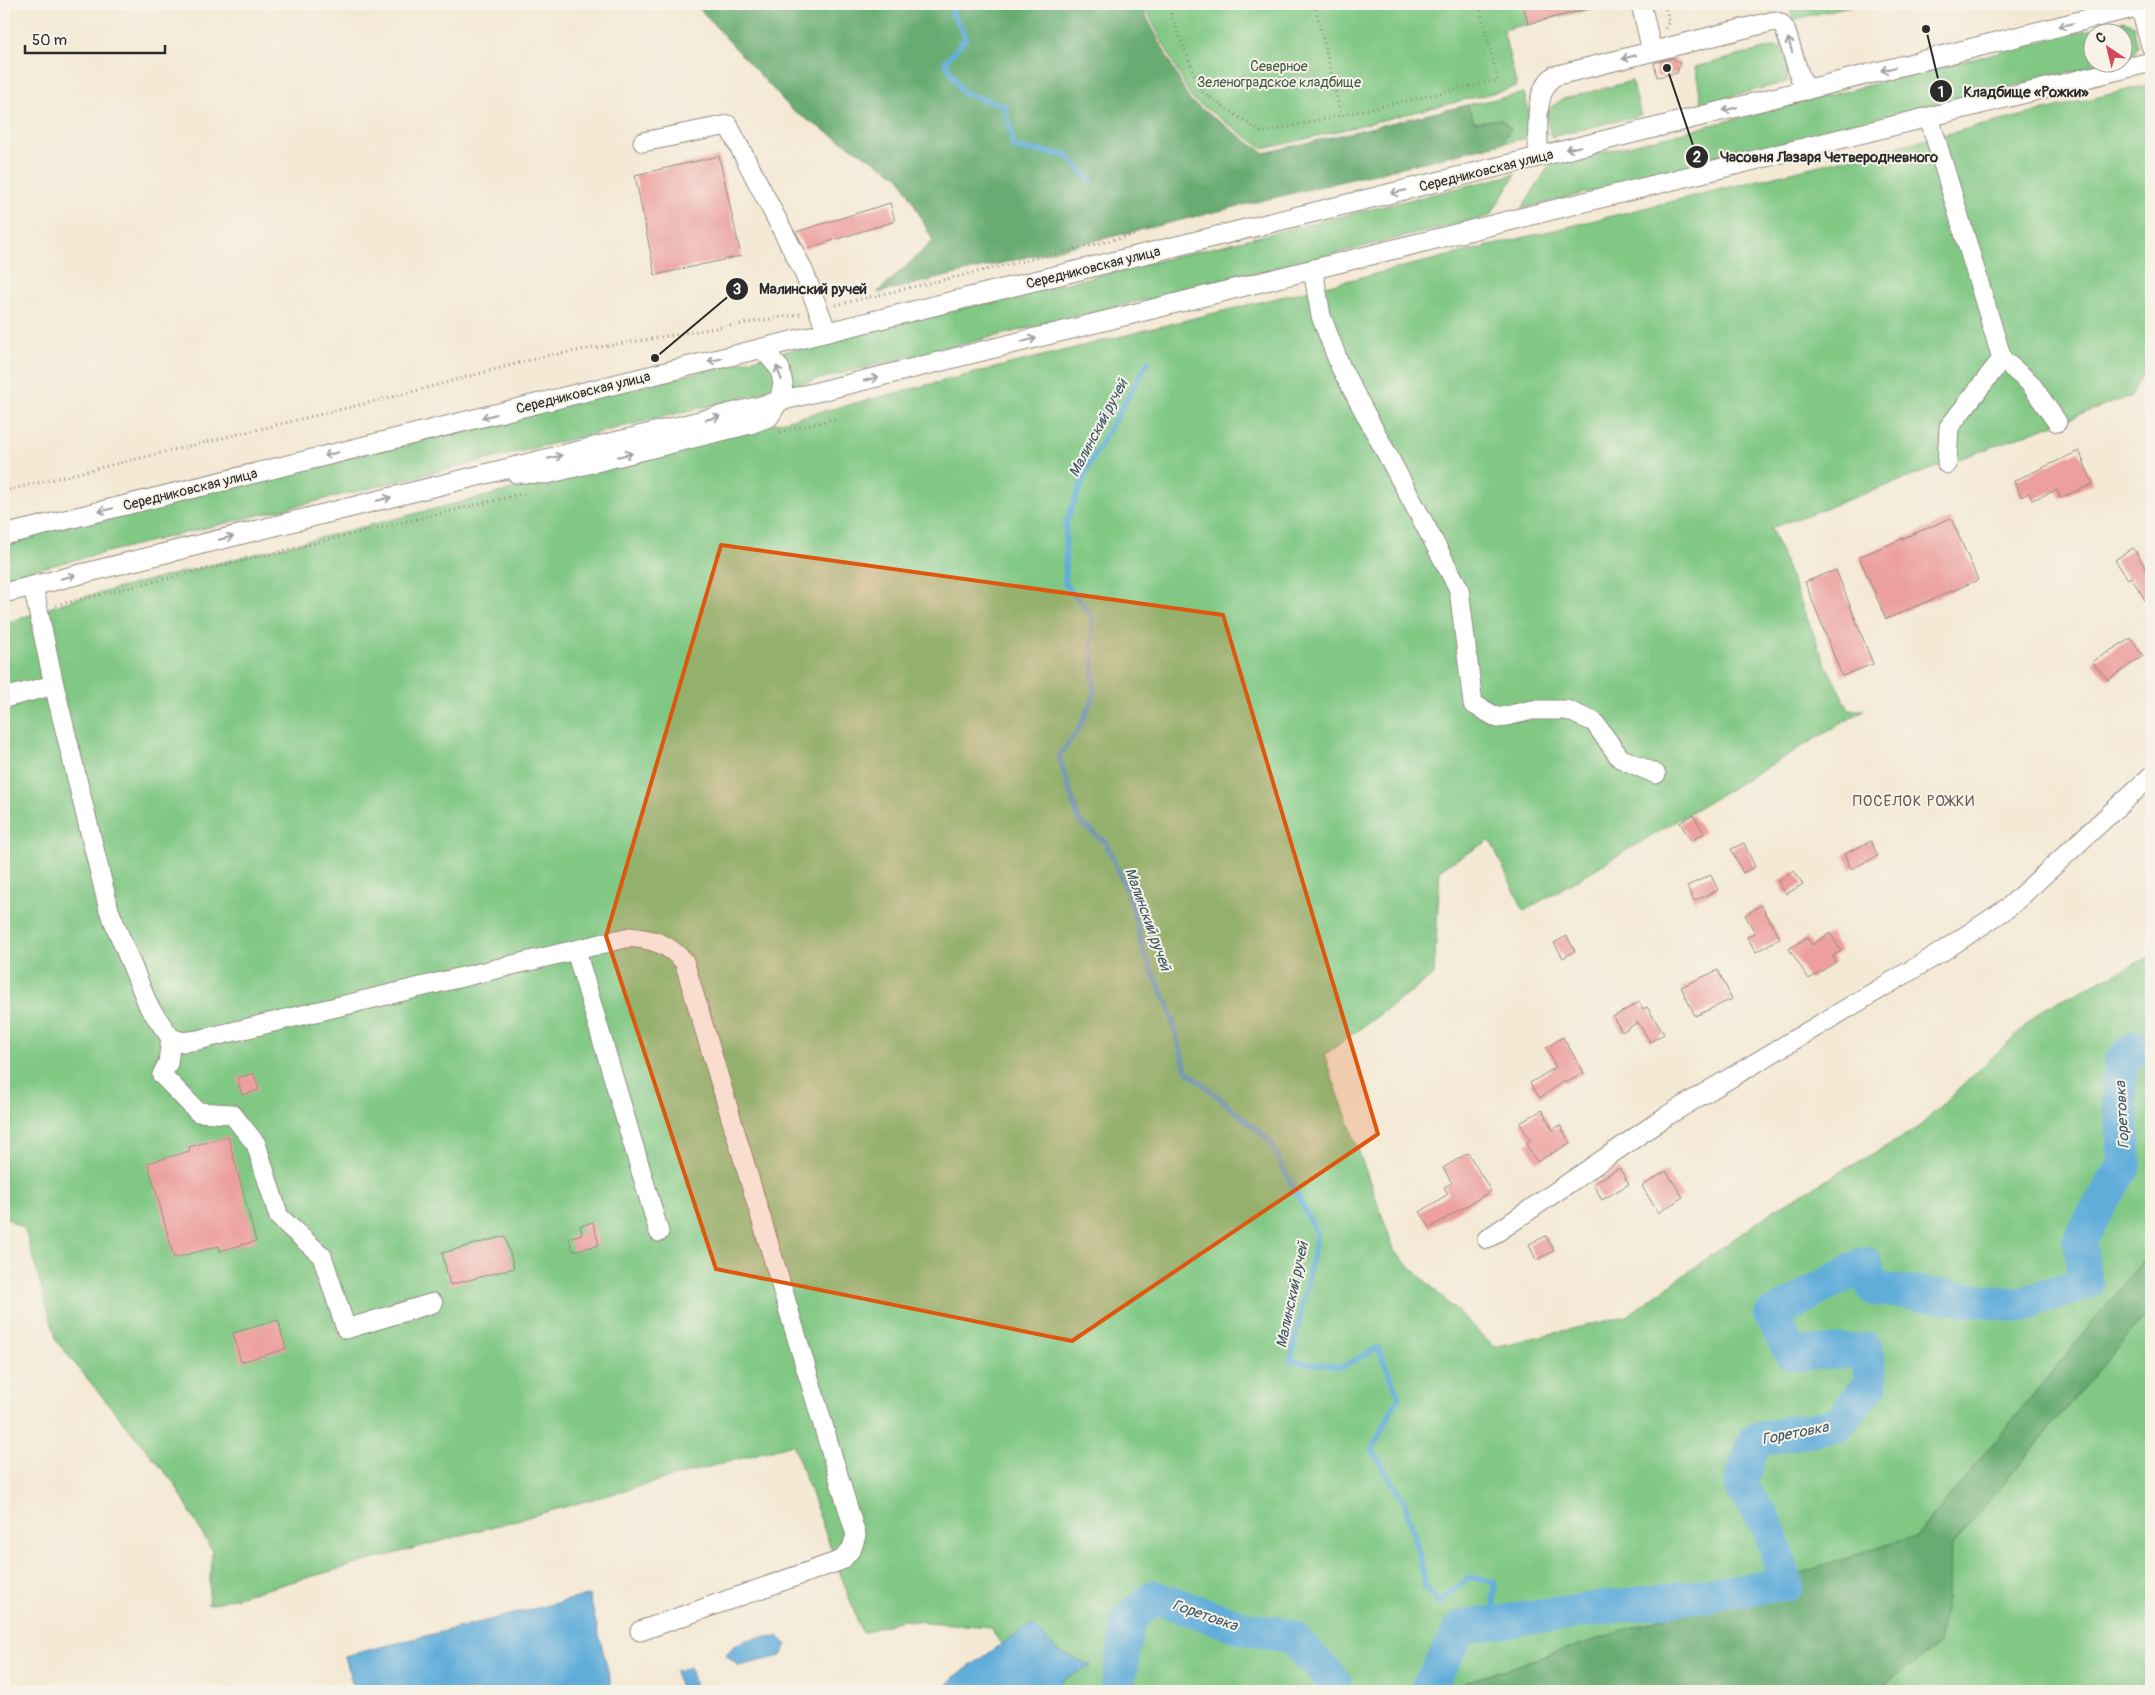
<svg xmlns="http://www.w3.org/2000/svg" width="2155" height="1695" font-family="Pangolin,sans-serif">
<style>
.green{fill:#80c884;stroke:#567a58}
.forest{fill:#68ac72;stroke:#4a6c4e}
.water{fill:#61adda;stroke:#466c82}
.lines{fill:none;stroke-linecap:round;stroke-linejoin:round}
.stream{stroke:#61adda;stroke-width:5.5}
.river{stroke:#61adda;stroke-width:34}
.building{fill:#ec9f9d}
.minor-casing{stroke:#908a80;stroke-width:21}
.path{stroke:#908a80;stroke-width:3;stroke-dasharray:1 4;stroke-linecap:butt}
.minor{stroke:#fff;stroke-width:19}
.oneway{stroke:#a0a0a0}
.marked{fill:#df570e;fill-opacity:0.2;stroke:#df570e;stroke-width:4;stroke-linejoin:round}
.labels{text-anchor:middle;stroke-width:4;stroke-linejoin:round;paint-order:stroke}
.park-label{font-size:14px;fill:#445a46;stroke:#f7f3e8}
.street-label{font-size:14px;fill:#2b2b2b;stroke:#f7f3e8}
.water-label{font-size:15px;font-style:italic;fill:#3e5868;stroke:#f7f3e8}
.neighbourhood-label{font-size:15px;letter-spacing:1px;fill:#6f5453;stroke:#f7f3e8}
.leader{fill:none;stroke:#2b2b2b;stroke-width:2}
.callout-dot{fill:#2b2b2b;stroke:#f7f3e8;stroke-width:2}
.mark-label{font-size:15px;text-anchor:middle;font-weight:bold;fill:#fff}
.callout-label{font-size:15px;text-anchor:middle;font-weight:bold;fill:#2b2b2b;stroke:#f7f3e8;stroke-width:4;stroke-linejoin:round;paint-order:stroke}
</style>
<rect width="100%" height="100%" fill="#f7f3e8"/>
<filter id="ink" filterUnits="userSpaceOnUse"><feTurbulence type="fractalNoise" baseFrequency=".02" numOctaves="2"/><feDisplacementMap in="SourceGraphic" scale="10" xChannelSelector="R" yChannelSelector="G"/><feConvolveMatrix kernelMatrix="1 2 1 2 8 2 1 2 1" color-interpolation-filters="sRGB"/></filter>
<filter id="wash" filterUnits="userSpaceOnUse"><feTurbulence type="fractalNoise" baseFrequency=".0096" numOctaves="4" result="noise"/><feDisplacementMap in="SourceGraphic" scale="20" xChannelSelector="R" yChannelSelector="G"/><feGaussianBlur stdDeviation="1.12" result="paint"/><feColorMatrix in="noise" values="0 0 0 0 0 0 0 0 0 0 0 0 0 0 0 0 0 1.4 0 .05"/><feComposite in="paint" operator="in"/></filter>
<g filter="url(#wash)">
<rect width="100%" height="100%" fill="#f4e9d5"/>
<path class="green" d="M1143,4H1610L1503,30L1517,87L1264,149L1192,99Z
M1789,4H1857L1793,20Z
M2123,21L2133,24L2138,47L2132,56L2123,59L2122,32H2092V62L2107,63L1521,209L1549,166Z
M1776,46L1782,49L1790,73L1786,82L1702,104L1695,67Z
M1632,81L1641,115L1551,137L1546,115L1551,107L1563,99Z
M2151,84V367L2145,369L2131,396L1771,528L1825,663L1849,710H1864L1524,911L1490,840L1440,869L1434,975L1324,1055L1395,1252L1494,1347L1627,1316L1774,1210L1918,1128L2044,1008L2151,956V1251L1918,1535L1466,1682L1455,1691H1035L989,1627L902,1620L862,1633L793,1444L208,1605L212,1551L174,1483L57,1342L25,1230L4,1216V624L72,600L1170,324Z
M1524,93L1529,111L1528,138L1502,143L1511,128L1500,119L1475,122L1467,105Z
M1516,174L1490,216L4,577V541Z
M2151,1314V1691H1875L1940,1644L1953,1544L2135,1326Z"/>
<path class="forest" d="M695,4H1140L1190,101L1264,153L1467,105L1475,122L1500,119L1511,128L1502,143L877,293L933,241L900,177L793,111Z
M2151,1251V1314L2135,1326L1953,1544L1940,1644L1875,1691H1455L1466,1682L1918,1535Z"/>
<path class="water" d="M589,1595L613,1691H354L345,1656Z
M1031,1624L1059,1652L1092,1666L1064,1679L1057,1691H944L953,1678Z
M778,1636L787,1645L781,1656L739,1666L726,1655C737,1638 758,1637 778,1636Z
M690,1667L696,1691H681L675,1671Z"/>
<g class="lines">
<path class="stream" d="M948,4L966,38L945,62L963,93L1005,106L1014,148L1067,155L1091,182
M1148,362L1090,463L1066,522L1065,584L1091,614L1094,695L1080,727L1059,756L1079,821L1106,843L1132,903L1144,954L1169,1007L1186,1070L1269,1140L1317,1234L1291,1361L1342,1367L1378,1348L1399,1396L1372,1449L1405,1504L1421,1560L1424,1585L1439,1603L1469,1577L1495,1582L1493,1611L1498,1622"/>
<path class="river" d="M1117,1691L1129,1619L1154,1597L1244,1628L1291,1636L1334,1681V1691
M1426,1691L1462,1627L1786,1584L1770,1529L1740,1485L1755,1440L1839,1424L1871,1383L1867,1350L1792,1354L1771,1316L1865,1263L1874,1289L2019,1305L2086,1283L2079,1241L2125,1163L2119,1087L2121,1062L2134,1049L2151,1047"/>
</g>
<g id="blocks">
<path class="building" d="M1523,4H1587V9L1528,24Z
M1672,58L1680,63L1677,73L1657,77L1654,63Z
M719,156L741,256L655,275L635,175Z
M890,203L895,221L805,249L796,232Z
M2079,451L2093,484L2060,498L2057,490L2032,500L2029,493L2021,497L2014,481Z
M1951,518L1978,580L1886,619L1859,557Z
M2133,548L2151,576V610L2131,577L2128,579L2115,560Z
M1836,570L1873,664L1842,676L1805,582Z
M2131,638L2143,656L2108,680L2092,662Z
M1693,815L1704,833L1691,841L1680,823Z
M1871,841L1878,856L1851,869L1844,854Z
M1744,843L1755,867L1743,873L1731,849Z
M1794,871L1803,884L1786,894L1778,881Z
M1711,875L1718,890L1694,901L1687,886Z
M1761,905L1780,938L1756,952L1747,937L1755,933L1745,915Z
M1830,933L1841,951L1833,956L1836,962L1809,979L1789,949L1807,937L1812,945Z
M1567,936L1575,951L1563,958L1554,943Z
M1718,970L1732,999L1695,1016L1681,987Z
M1639,1002L1643,1009L1647,1007L1664,1034L1650,1042L1638,1022L1622,1032L1613,1017Z
M1563,1037L1584,1073L1566,1083L1565,1081L1540,1098L1530,1083L1556,1067L1546,1048Z
M254,1073L259,1090L242,1095L237,1078Z
M1542,1110L1553,1130L1560,1125L1570,1143L1537,1162L1526,1144L1531,1142L1520,1123Z
M228,1136L256,1241L220,1251L219,1246L174,1258L148,1163L190,1151L189,1147Z
M1468,1153L1491,1191L1430,1228L1420,1212L1448,1194L1444,1187L1452,1183L1443,1168Z
M1619,1168L1629,1184L1602,1200L1593,1184Z
M1666,1171L1683,1197L1658,1213L1642,1186Z
M593,1222L599,1245L573,1251L569,1238L582,1234L580,1226Z
M505,1236L514,1268L450,1285L442,1253Z
M1546,1236L1554,1251L1536,1260L1529,1244Z
M278,1320L286,1349L241,1362L233,1333Z"/>
</g>
</g>
<g filter="url(#ink)">
<use href="#blocks" fill-opacity="0" stroke="#908a80" stroke-width="1"/>
<g class="lines">
<g class="minor-casing">
<path id="minor" d="M1641,4L1652,51
M1929,117L2002,359L1949,427L1947,464
M643,142L728,125L803,270L827,332
M1538,157C1539,132 1532,93 1554,76L1774,21L1780,23L1785,29L1800,77L1807,90
M1313,270L1321,316L1341,368L1459,589L1473,704L1498,718L1532,710H1567L1594,722L1620,758L1656,774
M2002,359L2030,383L2057,422
M516,473L547,474L750,424L769,417L779,401L783,384L780,369L762,348
M4,535L1538,157L2140,6L2151,46
M33,586L54,685L109,910L149,1007L171,1038L183,1042L198,1040L630,937C655,940 666,943 684,961L856,1535L852,1548L842,1560L640,1631
M4,593L2151,62
M4,698L54,685
M576,951L659,1232
M171,1038L168,1063L162,1075L198,1112L232,1114L256,1144L279,1217L322,1256L346,1329L433,1303
M1487,1239L1668,1115L1940,953L2009,907L2151,776"/>
</g>
<path class="path" d="M1167,4L1201,91L1262,133L1498,80L1479,4
M1315,4L1341,116
M1665,4L1669,22L1665,29
M836,305L1134,235
M780,432L838,418
M4,491L400,395L545,356L801,314
M56,605L526,493"/>
<use href="#minor" class="minor"/>
</g>
<defs><path id="oneway-shaft" d="M-6 0H5M1.5-3L5.5 0L1.5 3" fill="none" stroke-width="1.6" stroke-linecap="round" stroke-linejoin="round" transform="scale(1.25)"/></defs>
<g class="oneway">
<use href="#oneway-shaft" transform="translate(2066 25) rotate(166)"/>
<use href="#oneway-shaft" transform="translate(1790 45) rotate(-107)"/>
<use href="#oneway-shaft" transform="translate(1629 57) rotate(166)"/>
<use href="#oneway-shaft" transform="translate(1888 69) rotate(166)"/>
<use href="#oneway-shaft" transform="translate(1730 109) rotate(166)"/>
<use href="#oneway-shaft" transform="translate(1573 148) rotate(166)"/>
<use href="#oneway-shaft" transform="translate(1398 192) rotate(166)"/>
<use href="#oneway-shaft" transform="translate(1029 340) rotate(-14)"/>
<use href="#oneway-shaft" transform="translate(715 360) rotate(166)"/>
<use href="#oneway-shaft" transform="translate(779 373) rotate(-110)"/>
<use href="#oneway-shaft" transform="translate(871 379) rotate(-14)"/>
<use href="#oneway-shaft" transform="translate(489 416) rotate(166)"/>
<use href="#oneway-shaft" transform="translate(713 418) rotate(-14)"/>
<use href="#oneway-shaft" transform="translate(331 454) rotate(166)"/>
<use href="#oneway-shaft" transform="translate(625 455) rotate(-14)"/>
<use href="#oneway-shaft" transform="translate(555 457) rotate(-14)"/>
<use href="#oneway-shaft" transform="translate(384 499) rotate(-14)"/>
<use href="#oneway-shaft" transform="translate(106 510) rotate(166)"/>
<use href="#oneway-shaft" transform="translate(226 538) rotate(-14)"/>
<use href="#oneway-shaft" transform="translate(68 577) rotate(-14)"/>
</g>
</g>
<path class="marked" d="M721,545L1223,615L1378,1134L1072,1341L716,1269L606,936Z"/>
<g class="labels">
<g class="park-label">
<text x="1279" y="71">Северное<tspan x="1279" dy="16">Зеленоградское кладбище</tspan></text>
</g>
<g class="street-label">
<text transform="translate(1486 170) rotate(-14)" y="5">Середниковская улица</text>
<text transform="translate(1093 267) rotate(-14)" y="5">Середниковская улица</text>
<text transform="translate(583 392) rotate(-14)" y="5">Середниковская улица</text>
<text transform="translate(190 489) rotate(-14)" y="5">Середниковская улица</text>
</g>
<g class="water-label">
<text transform="translate(1098 428) rotate(-62)" y="5">Малинский ручей</text>
<text transform="translate(1148 919) rotate(70)" y="5">Малинский ручей</text>
<text transform="translate(2122 1115) rotate(-93)" y="5">Горетовка</text>
<text transform="translate(1292 1295) rotate(-78)" y="5">Малинский ручей</text>
<text transform="translate(1795 1433) rotate(-11)" y="5">Горетовка</text>
<text transform="translate(1205 1615) rotate(19)" y="5">Горетовка</text>
</g>
<g class="neighbourhood-label">
<text x="1914" y="806">ПОСЁЛОК РОЖКИ</text>
</g>
</g>
<path class="leader" d="M1926 29L1941 91M1667 68L1697 157M655 358L737 289"/>
<g class="callout-dot">
<circle cx="1926" cy="29" r="5"/>
<circle cx="1667" cy="68" r="5"/>
<circle cx="655" cy="358" r="5"/>
<circle cx="1941" cy="91" r="12"/>
<circle cx="1697" cy="157" r="12"/>
<circle cx="737" cy="289" r="12"/>
</g>
<g class="mark-label">
<text x="1941" y="97">1</text>
<text x="1697" y="162">2</text>
<text x="737" y="294">3</text>
</g>
<g class="callout-label">
<text x="2026" y="97">Кладбище «Рожки»</text>
<text x="1829" y="162">Часовня Лазаря Четверодневного</text>
<text x="813" y="294">Малинский ручей</text>
</g>
<rect width="2155" height="1695" fill="none" stroke="#f7f3e8" stroke-width="20"/>
<g transform="translate(2108 48) rotate(325)"><circle r="24" fill="#f7f3e8" stroke="#a5a39c"/>
<path d="M0-4L9 19L0 12L-9 19Z" fill="#d1495b"/>
<text y="-8" font-size="14" font-weight="bold" text-anchor="middle" fill="#2b2b2b">С</text>
</g>
<path d="M25 45v8h140v-8" fill="none" stroke="#2b2b2b" stroke-width="2.5"/>
<text x="32" y="45" font-size="15" fill="#2b2b2b" stroke="#f7f3e8" stroke-width="4" paint-order="stroke">50 m</text>
</svg>
